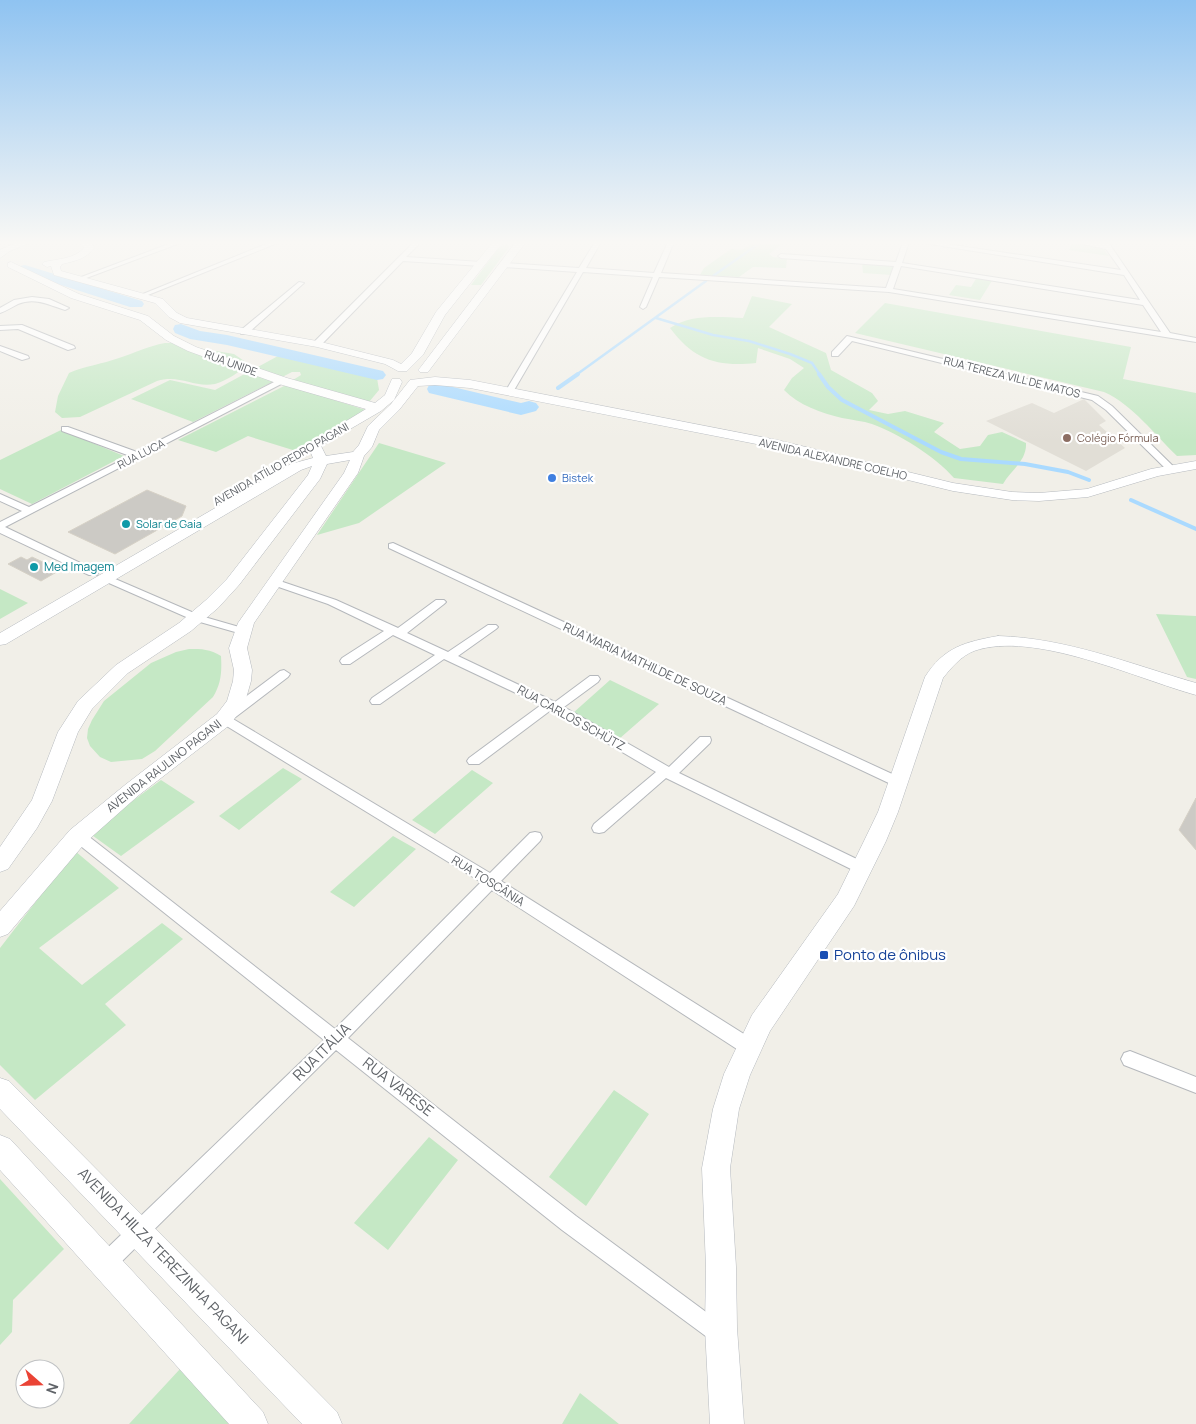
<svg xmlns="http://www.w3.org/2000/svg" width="1196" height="1424" font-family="Manrope,sans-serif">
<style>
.education{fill:#e1ded6}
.green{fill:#c5e8c5}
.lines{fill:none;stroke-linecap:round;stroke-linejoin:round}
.stream-far1{stroke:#aadaff;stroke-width:2.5}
.stream{stroke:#aadaff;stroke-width:4}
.river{fill:#aadaff;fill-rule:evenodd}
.building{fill:#cccac5;stroke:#d6d1c6}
.minor-casing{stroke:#b5b8bc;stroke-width:2}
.secondary-casing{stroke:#b6babf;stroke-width:1}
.minor{fill:#fff;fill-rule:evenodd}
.secondary{fill:#fff;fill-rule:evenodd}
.education-dot{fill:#8d6e63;stroke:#fff;stroke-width:2}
.shop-dot{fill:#3f7fe0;stroke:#fff;stroke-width:2}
.culture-dot{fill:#0f9aa8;stroke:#fff;stroke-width:2}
.transit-dot{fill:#1a4fb4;stroke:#fff;stroke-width:2}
.labels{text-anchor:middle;stroke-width:4.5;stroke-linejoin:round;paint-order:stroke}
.far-street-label{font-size:11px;fill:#5f6368;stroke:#fff}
.far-education-label{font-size:11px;fill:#785e54;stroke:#fff;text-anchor:start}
.far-shop-label{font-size:11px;fill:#366cbe;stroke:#fff;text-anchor:start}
.far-culture-label{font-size:11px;fill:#0d838f;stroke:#fff;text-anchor:start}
.culture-label{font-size:12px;fill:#0d838f;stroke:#fff;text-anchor:start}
.street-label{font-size:12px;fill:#5f6368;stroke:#fff}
.near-transit-label{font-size:15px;fill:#164399;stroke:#fff;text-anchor:start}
.near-street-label{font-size:15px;fill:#5f6368;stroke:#fff}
</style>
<rect width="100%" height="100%" fill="#f1efe8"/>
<path class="education" d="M1084,399L1106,421L1099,425L1125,448L1086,471L986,421L1032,403L1054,413Z"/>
<path class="green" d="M754,242H784L769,254L773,257L787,258L786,268L753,267L739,277L700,275L704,268L731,249L742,250Z
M1072,243L1102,247L1109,256L1069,250Z
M505,245L510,246L481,285H471L500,246Z
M862,262L894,264L891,275L863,273Z
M977,277L993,279L980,300L949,295L956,285L971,287Z
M752,296L792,304L769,327L826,353L831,370L872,393L878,401L869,410L888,414L905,411L944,423L934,432L960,449L980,446L988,435L1002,432L1026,443C1027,461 1011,470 1003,484L954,478C935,456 899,434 872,424C863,421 852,420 842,418C822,413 798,405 784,390L792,378L804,368L790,359L758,348L756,363C717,367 694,360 670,328C691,314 718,317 743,318Z
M885,303L1131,347L1123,379L1196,393V455L1177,456C1154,434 1133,405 1104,392L855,333Z
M165,343H182L192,347L234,354L250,365C239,371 227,381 215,384C193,388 180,374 157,381L80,417L62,418L55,412L58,396L69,373C85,366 102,364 119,358C135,353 148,346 165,343Z
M278,356L377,378L379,390L369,402L293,380L301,375L300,372H292L193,422L131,399L170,380L215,390Z
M286,385L366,410L296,451L248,436L216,452L178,440Z
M61,430L124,456L32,504L0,489V460Z
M379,443L446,463L359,523L317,535Z
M0,589L28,603L0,619Z
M1156,614L1196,616V679L1187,677Z
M189,649C202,649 210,649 221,656C222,672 221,684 213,697L155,751L142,759L111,762L100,757L90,746L87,738L88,729L92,720L104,701L151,663L176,652Z
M610,680L659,704L619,739L573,713Z
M283,768L302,779L239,830L219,816Z
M472,770L493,783L435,834L412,820Z
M161,780L195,802L121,856L89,833Z
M393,836L416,849L354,907L330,892Z
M75,851L119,888L39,948L82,985L162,923L183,939L105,1004L126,1025L35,1100L0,1065V948Z
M614,1090L649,1114L586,1206L549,1177Z
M429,1137L458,1160L388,1250L354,1223Z
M0,1179L64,1249L13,1300L12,1332L0,1345Z
M180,1369L230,1424H129Z
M580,1393L619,1424H562Z"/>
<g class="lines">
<path class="stream-far1" d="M713,276L761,242
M656,318L713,335L749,341L790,354L812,363L820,375
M576,375L706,281"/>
<path class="stream" d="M819,374L828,387L842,400L941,452L961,459L1025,464L1068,472L1089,480
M558,388L578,374
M1131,500L1196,529"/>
<path class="river" d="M25,265L142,301L144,304L142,307H130L20,272L18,269L20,266Z
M181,324L200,331L227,335L383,371L386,375L383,379L377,380L227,345L190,339L175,333L173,329L175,325Z
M436,383L521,403L529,401L536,403L539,407L536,411L521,415L429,393L427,389L429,385Z"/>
</g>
<path class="building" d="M147,490L186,506L182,516L115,554L68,532Z
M21,557L27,560L32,557L60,570L41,581L8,564Z
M1196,798V850L1179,830Z"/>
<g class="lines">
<g class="minor-casing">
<path id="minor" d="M174,242H183L81,280L76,279Z
M271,242H280L143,297L138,296Z
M414,242H421L406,257L481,262L484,264L481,266L403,261L320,346H314V342Z
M595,242H601L586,268L654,273L668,242H674L661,273L886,288L894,266L781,258L778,256L781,254L896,262L903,242H909L902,263L1140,300L1124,275L917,242H933L1121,270L1106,249L1073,242L1104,244L1102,242H1108L1170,333L1196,338V342L889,292L659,277L646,307L643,309L640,307L653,277L583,272L513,392L506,394L505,392L577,272L504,267L501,265L504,263L579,268ZM901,266L1143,305L1161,332L893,289Z
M299,282L304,283L247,334H241V330Z
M32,297L49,299L69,308L65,310C49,305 35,297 18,304C12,307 6,311 0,313V308L14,300Z
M22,325L74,346L75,348L68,350L18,329L0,330V326Z
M847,336L1098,396L1112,406L1176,469L1171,472L1168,471L1106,410L1092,400L852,341L838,356H832V352Z
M0,346L28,356L29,358L22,360L0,351Z
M280,379L287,381L5,527L97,571L98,573L97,575H89L0,533V522L22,511L0,501V494L29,507L130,456L62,431V427H68L137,452Z
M393,543L903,779L905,782L903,785H893L389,548V544Z
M106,575L201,616L246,629L248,631L242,634L193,620L102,580L101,578Z
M274,579L336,600L398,628L436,600H444L446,602L444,604L407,633L448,652L488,625H496L498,627L496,629L458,656L555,702L590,676H598L600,679L598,682L564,707L669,767L700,737H710L711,740L710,743L679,773L867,864L869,868L867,872L862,874L857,872L666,778L604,832L599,833L594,832L592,828L594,824L656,772L551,710L479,764H469L467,761L469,758L541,705L444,659L380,704H372L370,701L372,698L435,655L393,635L350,664H342L340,661L342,658L384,631L328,604L270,584L269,582Z
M284,670L290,674L288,677L233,719L490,873L530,833L535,832L540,833L542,837L540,841L501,881L755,1041L758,1047L755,1053L749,1055L743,1053L492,890L348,1038L576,1216L725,1326L728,1333L725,1340L718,1343L711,1340L562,1230L336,1050L112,1271L105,1274L98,1271L95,1264L98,1257L324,1040L73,840L71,836L73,832L78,831L83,832L335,1029L481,882L220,722L218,719L220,716L280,671Z
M1130,1051L1196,1077V1093L1124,1065L1121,1059L1124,1053Z"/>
</g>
<g class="secondary-casing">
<path id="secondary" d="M18,242H32L10,251L0,258V250Z
M81,242H91L94,248C86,259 75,261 62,264L60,267L61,271L163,299L177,313L187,318L317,341L393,360L401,364L412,353L436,312L493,242H503L445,315L423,355L407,371H398L385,364L317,347L180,323L169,317L155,303L54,275L51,266L47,267L42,264L44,262C57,259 75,259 84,248Z
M516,242H526L428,372H420L418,370L420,368Z
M11,262L79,294L148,316L174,336L196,347L287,378L375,403L385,395L392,379H400L402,382L394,400L381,411L321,446L326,456L353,452L359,445L368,426L391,404L410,380L435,377L470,380L777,440L953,483L1012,492L1039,493L1087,489L1151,469L1196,461V469L1158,476L1088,497L1039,501L1012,500L953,491L777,448L470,388L435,385L418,386L399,410L379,430L372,447L364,456L358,473L254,623L247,648L252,670L251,681L245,702L231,724L139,795L86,842L8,934L0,937V911L70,830L125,785L217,714L227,701L233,681L234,670L229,648L238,623L344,473L350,460L327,464L320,479L239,585L218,608L191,631L128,673L92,709L78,732L52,801L37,828L8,869L0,872V847L32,800L58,732L78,701L116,665L179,623L206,600L227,579L308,475L312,466L301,470L6,644L0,645V633L291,464L313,458L311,453L304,455L297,451L366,409L279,384L188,351L166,340L140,320L71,298L8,267V263Z
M998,636C1067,638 1130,664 1196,683V695C1137,679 1034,630 974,651C961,656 951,668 943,678L898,812L886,841L854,906L770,1031L750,1075L739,1109L730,1168L736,1267L737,1328L744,1424H710L705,1328L706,1267L702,1168L713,1109L724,1074L752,1015L838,894L864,841L878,812L925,677C944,647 965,642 998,636Z
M0,1078L9,1081L337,1412L342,1424H302L0,1109Z
M0,1135L10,1139L263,1412L268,1424H229L0,1170Z"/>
</g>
<use href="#minor" class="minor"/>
<use href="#secondary" class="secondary"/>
</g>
<linearGradient id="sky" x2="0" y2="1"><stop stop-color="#8fc3f1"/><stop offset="0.55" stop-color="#f9f8f5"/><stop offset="1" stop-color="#f9f8f5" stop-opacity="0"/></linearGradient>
<rect width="1196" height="441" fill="url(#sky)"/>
<circle class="education-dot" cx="1067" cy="438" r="5"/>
<circle class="shop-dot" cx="552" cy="478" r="5"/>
<g class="culture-dot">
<circle cx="126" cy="524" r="5"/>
<circle cx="34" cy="567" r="5"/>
</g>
<rect class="transit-dot" x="819" y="950" width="10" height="10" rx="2.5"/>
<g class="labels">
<g class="far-street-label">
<text transform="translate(231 363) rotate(20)" y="4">RUA UNIDE</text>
<text transform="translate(1012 377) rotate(14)" y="4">RUA TEREZA VILL DE MATOS</text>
<text transform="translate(141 454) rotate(-27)" y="4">RUA LUCA</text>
<text transform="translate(833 459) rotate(13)" y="4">AVENIDA ALEXANDRE COELHO</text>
<text transform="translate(281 464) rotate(-30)" y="4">AVENIDA ATÍLIO PEDRO PAGANI</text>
</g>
<g class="far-education-label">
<text x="1077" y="442">Colégio Fórmula</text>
</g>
<g class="far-shop-label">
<text x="562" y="482">Bistek</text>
</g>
<g class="far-culture-label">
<text x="136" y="528">Solar de Gaia</text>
</g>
<g class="culture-label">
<text x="44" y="571">Med Imagem</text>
</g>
<g class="street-label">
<text transform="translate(645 664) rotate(25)" y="4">RUA MARIA MATHILDE DE SOUZA</text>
<text transform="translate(571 718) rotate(29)" y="4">RUA CARLOS SCHÜTZ</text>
<text transform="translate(164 766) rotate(-38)" y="4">AVENIDA RAULINO PAGANI</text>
<text transform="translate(488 881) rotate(32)" y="4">RUA TOSCÂNIA</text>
</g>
<g class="near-transit-label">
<text x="834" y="960">Ponto de ônibus</text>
</g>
<g class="near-street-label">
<text transform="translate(322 1052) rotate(-45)" y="5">RUA ITÁLIA</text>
<text transform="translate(398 1087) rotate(38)" y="5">RUA VARESE</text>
<text transform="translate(163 1256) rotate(46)" y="5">AVENIDA HILZA TEREZINHA PAGANI</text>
</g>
</g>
<g transform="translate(40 1384) rotate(110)"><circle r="24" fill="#ffffff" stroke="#bfc1c3"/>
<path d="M0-4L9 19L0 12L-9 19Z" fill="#ea4335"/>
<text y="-8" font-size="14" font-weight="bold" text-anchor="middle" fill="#5f6368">N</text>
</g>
</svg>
